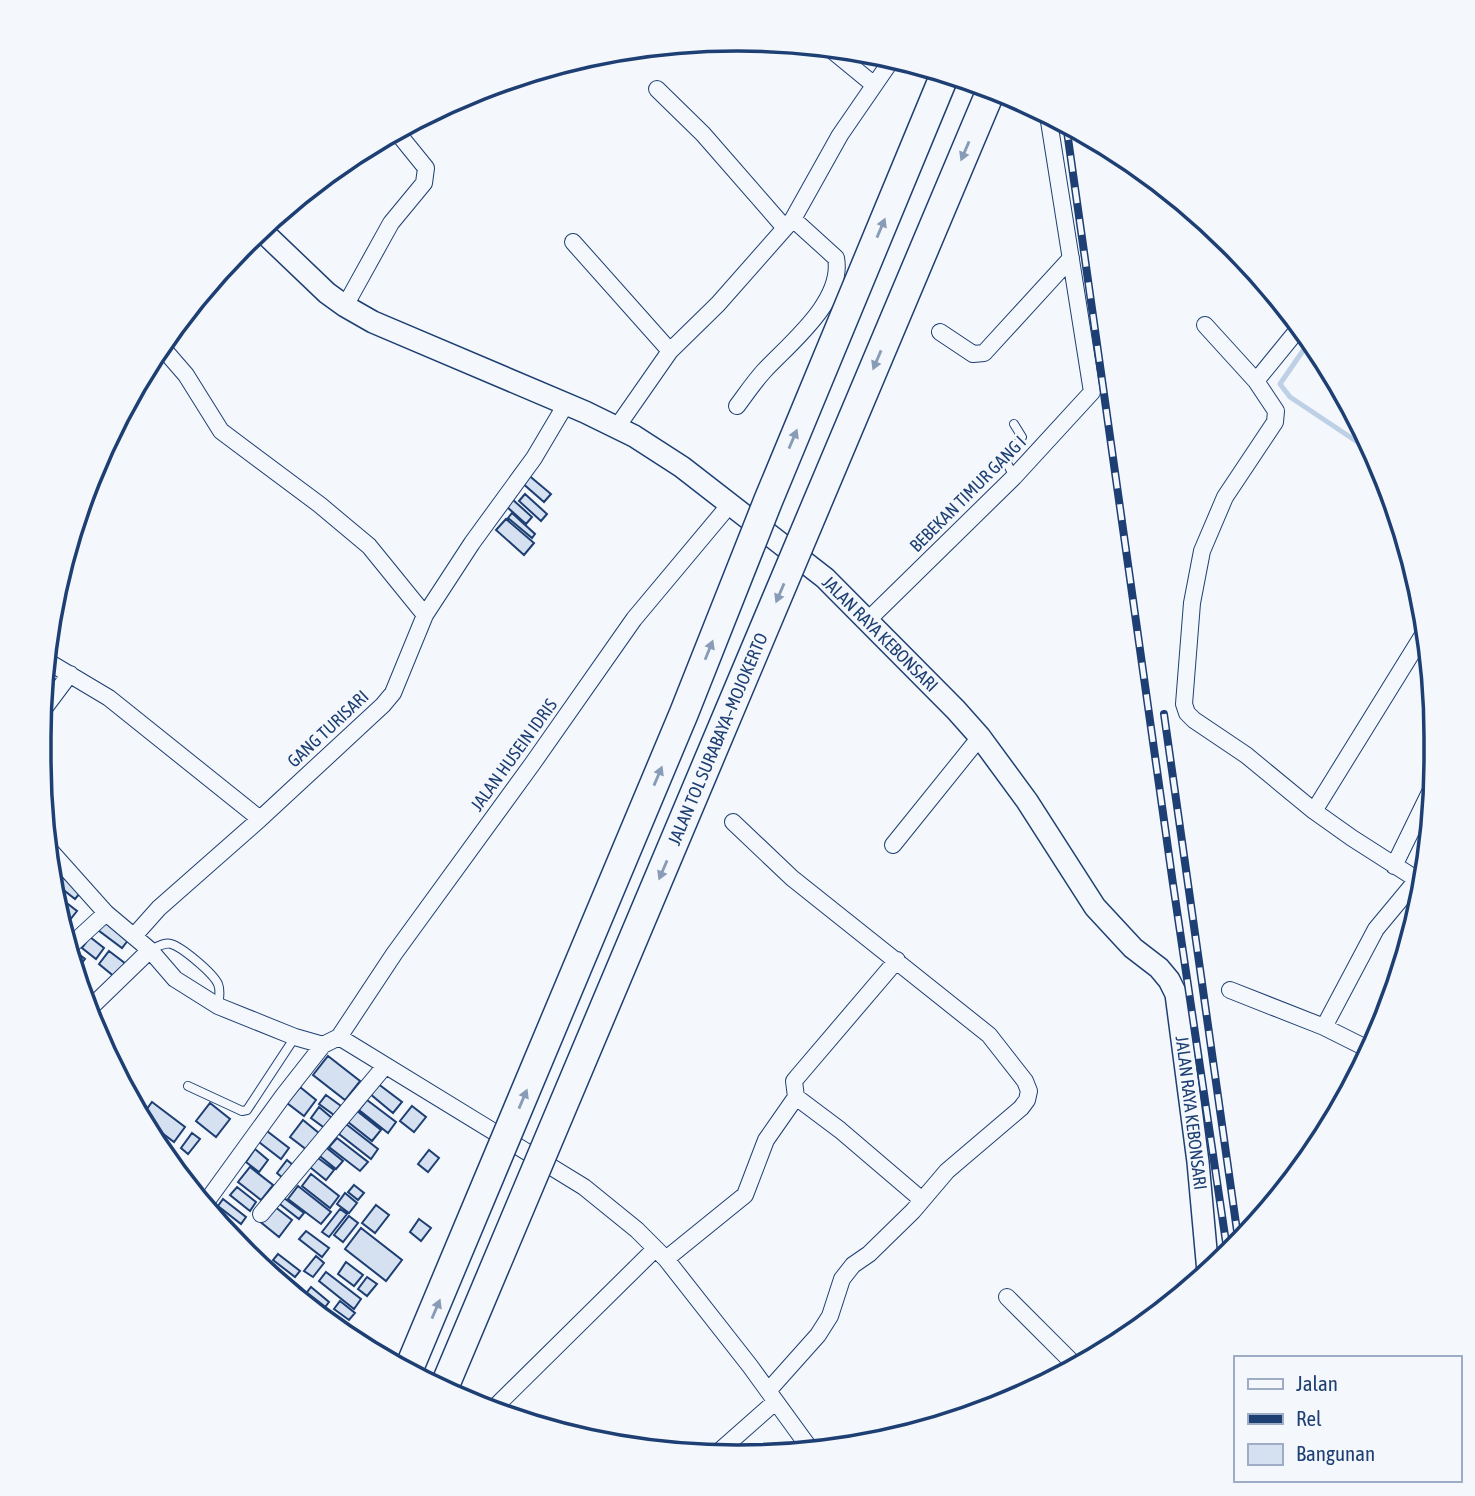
<svg xmlns="http://www.w3.org/2000/svg" width="1475" height="1496" font-family="'Asap Condensed',sans-serif">
<style>
.lines{fill:none;stroke-linecap:round;stroke-linejoin:round}
.stream{stroke:#bed0e5;stroke-width:5}
.building{fill:#d5e0f0;stroke:#1d3f73;stroke-width:2}
.lane-casing{stroke:#1d3f73;stroke-width:10}
.street-casing{stroke:#1d3f73;stroke-width:18}
.secondary-casing{stroke:#1d3f73;stroke-width:24}
.lane{stroke:#f4f7fb;stroke-width:8}
.street{stroke:#f4f7fb;stroke-width:16}
.secondary{stroke:#f4f7fb;stroke-width:21}
.rail-casing{stroke:#1d3f73;stroke-width:8}
.rail{stroke:#f4f7fb;stroke-width:5;stroke-dasharray:16;stroke-linecap:butt}
.highway-bridge-casing{stroke:#1d3f73;stroke-width:31;stroke-linecap:butt}
.highway-bridge{stroke:#f4f7fb;stroke-width:28}
.oneway{fill:#889bb7}
.labels{text-anchor:middle;stroke-width:5;stroke-linejoin:round;paint-order:stroke}
.street-label{font-size:18px;fill:#1d3f73;stroke:#f4f7fb}
.rim{fill:none;stroke:#1d3f73;stroke-width:3.5}
</style>
<rect width="100%" height="100%" fill="#f4f7fb"/>
<g class="lines">
<path class="stream" d="M1311,339L1280,384L1290,397L1374,453"/>
</g>
<path class="building" d="M526,473L551,494L544,502L520,481Z
M525,494L547,514L541,521L519,501Z
M512,499L532,517L526,524L506,506Z
M512,513L535,534L532,538L508,518Z
M506,519L534,543L524,555L496,530Z
M52,869L81,892L75,899L51,880L50,872Z
M55,894L77,911L69,921L57,911L53,897Z
M102,918L129,939L122,948L94,927Z
M90,937L104,948L96,959L82,948Z
M71,948L85,959L77,969L69,951Z
M109,951L126,964L116,978L99,964Z
M328,1056L360,1081L345,1100L313,1075Z
M377,1083L402,1102L393,1113L369,1093Z
M300,1087L316,1100L304,1116L287,1103Z
M326,1095L341,1106L334,1115L319,1104Z
M367,1100L396,1122L388,1133L359,1110Z
M152,1102L185,1127L174,1142L141,1117Z
M210,1103L230,1119L216,1137L196,1121Z
M412,1106L426,1117L414,1132L400,1121Z
M319,1107L333,1119L326,1129L311,1118Z
M352,1107L381,1130L372,1141L343,1118Z
M303,1120L320,1134L307,1150L290,1137Z
M346,1124L378,1149L371,1159L339,1134Z
M263,1128L289,1148L281,1159L255,1139Z
M192,1133L200,1139L188,1154L181,1148Z
M337,1138L368,1162L360,1171L329,1147Z
M323,1145L343,1161L336,1169L316,1153Z
M255,1149L268,1160L259,1172L246,1162Z
M429,1150L439,1158L428,1172L418,1164Z
M314,1155L334,1170L326,1180L306,1164Z
M287,1160L294,1166L284,1179L277,1173Z
M250,1167L273,1185L261,1200L238,1182Z
M311,1174L339,1196L330,1208L302,1186Z
M354,1185L364,1193L358,1200L348,1192Z
M298,1186L331,1212L321,1224L288,1199Z
M237,1187L256,1202L250,1211L230,1195Z
M345,1193L357,1203L349,1213L337,1204Z
M280,1195L304,1213L299,1219L276,1201Z
M223,1199L246,1217L241,1224L218,1206Z
M270,1203L292,1220L279,1237L258,1220Z
M376,1205L389,1215L375,1233L362,1223Z
M340,1209L347,1214L329,1237L322,1232Z
M214,1211L230,1224L225,1231L212,1215Z
M349,1216L358,1223L343,1242L334,1235Z
M419,1219L431,1228L421,1241L410,1232Z
M361,1228L402,1260L386,1281L345,1249Z
M306,1231L329,1248L322,1257L299,1239Z
M236,1233L262,1254L256,1263L232,1239Z
M278,1254L300,1271L295,1277L273,1260Z
M316,1256L324,1263L313,1277L304,1271Z
M346,1262L363,1275L354,1286L338,1274Z
M275,1267L301,1288L296,1294L270,1274Z
M326,1272L361,1299L354,1309L319,1281Z
M367,1277L377,1284L367,1296L358,1289Z
M311,1287L329,1302L319,1315L301,1300Z
M340,1301L355,1313L349,1320L334,1309Z
M328,1313L345,1326L340,1332L324,1319Z"/>
<g class="lines">
<g class="lane-casing">
<path id="lane" d="M1014,424L1022,437L1006,461L1014,477
M150,950C157,947 164,942 171,944C182,947 213,973 218,984C221,991 219,998 218,1006
M188,1086L242,1111L247,1110L295,1037"/>
</g>
<g class="street-casing">
<path id="street" d="M828,47L873,84
M657,89L703,134L785,228
M573,242L670,351
M345,306L391,223L424,183L426,168L396,131
M1205,325L1256,381L1276,411L1275,422L1225,497L1202,551L1192,603L1184,704L1187,713L1194,720L1246,755L1314,811L1352,838L1424,884
M940,332L973,354L984,353L1071,258
M160,345L186,375L221,431L320,505L369,546L425,615
M1256,381L1300,327
M737,406C746,394 754,382 764,371C790,343 844,301 836,258L793,219
M617,427L670,351L718,304L793,219L840,135L893,58
M868,620L1014,477L1092,392L1048,115
M47,661L109,698L260,819
M43,710L70,674
M1314,811L1426,630
M733,822L792,878L989,1035L1025,1081L1029,1091L1027,1100L1021,1108L947,1171L913,1211L869,1254L853,1265L842,1279L830,1316L818,1335L768,1391
M893,845L980,737
M47,847L106,913L150,950L175,979L218,1006L295,1037L323,1045L339,1037L584,1187L637,1230L666,1259L750,1366L811,1450
M1394,866L1432,788
M134,936L159,908L260,819L383,705L393,693L425,615L472,543L534,458L566,404
M68,948L106,913
M897,960L799,1075L794,1081L796,1097L840,1130L922,1200
M1230,990L1324,1027L1370,1050
M87,1011L150,950
M1324,1027L1376,929L1425,870
M339,1037L394,954L533,763L634,619L731,503
M204,1205L283,1096L323,1045
M261,1214L385,1066
M666,1259L745,1195L766,1140L796,1097
M1007,1297L1076,1366
M491,1411L655,1249
M715,1455L775,1402"/>
</g>
<g class="secondary-casing">
<path id="secondary" d="M260,229L327,293L345,306L373,322L585,412L634,436L682,467L825,578L956,710L980,737L1027,801L1095,907L1133,948L1159,968L1169,980L1176,994L1198,1162L1208,1272"/>
</g>
<use href="#lane" class="lane"/>
<use href="#street" class="street"/>
<use href="#secondary" class="secondary"/>
<g class="rail-casing">
<path id="rail" d="M1066,124L1173,884L1228,1256
M1164,714L1239,1245"/>
</g>
<use href="#rail" class="rail"/>
<g class="highway-bridge-casing">
<path id="highway-bridge" d="M408,1371L684,713L768,501L945,74
M443,1390L992,88"/>
</g>
<use href="#highway-bridge" class="highway-bridge"/>
</g>
<defs><path id="oneway-solid" d="M-6-.8H1V-3.2L6.5 0L1 3.2V.8H-6Z" transform="scale(1.75)"/></defs>
<g class="oneway">
<use href="#oneway-solid" transform="translate(965 151) rotate(113)"/>
<use href="#oneway-solid" transform="translate(881 228) rotate(-67)"/>
<use href="#oneway-solid" transform="translate(877 360) rotate(113)"/>
<use href="#oneway-solid" transform="translate(793 439) rotate(-67)"/>
<use href="#oneway-solid" transform="translate(780 593) rotate(113)"/>
<use href="#oneway-solid" transform="translate(709 650) rotate(-68)"/>
<use href="#oneway-solid" transform="translate(658 776) rotate(-67)"/>
<use href="#oneway-solid" transform="translate(663 870) rotate(113)"/>
<use href="#oneway-solid" transform="translate(523 1099) rotate(-67)"/>
<use href="#oneway-solid" transform="translate(436 1309) rotate(-67)"/>
</g>
<g class="labels">
<g class="street-label">
<text transform="translate(968 494) rotate(-45)" y="6">BEBEKAN TIMUR GANG I</text>
<text transform="translate(880 634) rotate(45)" y="6">JALAN RAYA KEBONSARI</text>
<text transform="translate(328 729) rotate(-43)" y="6">GANG TURISARI</text>
<text transform="translate(718 739) rotate(-67)" y="6">JALAN TOL SURABAYA–MOJOKERTO</text>
<text transform="translate(514 755) rotate(-54)" y="6">JALAN HUSEIN IDRIS</text>
<text transform="translate(1191 1113) rotate(83)" y="6">JALAN RAYA KEBONSARI</text>
</g>
</g>
<path d="M0 0H1475V1496H0ZM737 51H738A686 686 0 0 1 1424 737V759A686 686 0 0 1 738 1445H737A686 686 0 0 1 51 759V737A686 686 0 0 1 737 51Z" fill="#f4f7fb" fill-rule="evenodd"/>
<path class="rim" d="M737 51H738A686 686 0 0 1 1424 737V759A686 686 0 0 1 738 1445H737A686 686 0 0 1 51 759V737A686 686 0 0 1 737 51Z"/>
<rect x="1234" y="1356" width="228" height="126" fill="#f4f7fb" stroke="#9eadc5" stroke-width="2"/>
<rect x="1248" y="1379" width="35" height="10" fill="#f4f7fb" stroke="#9eadc5" stroke-width="2"/>
<text x="1296" y="1391" font-size="21" fill="#1d3f73">Jalan</text>
<rect x="1248" y="1414" width="35" height="10" fill="#1d3f73" stroke="#9eadc5" stroke-width="2"/>
<text x="1296" y="1426" font-size="21" fill="#1d3f73">Rel</text>
<rect x="1248" y="1444" width="35" height="21" fill="#d5e0f0" stroke="#9eadc5" stroke-width="2"/>
<text x="1296" y="1461" font-size="21" fill="#1d3f73">Bangunan</text>
</svg>
